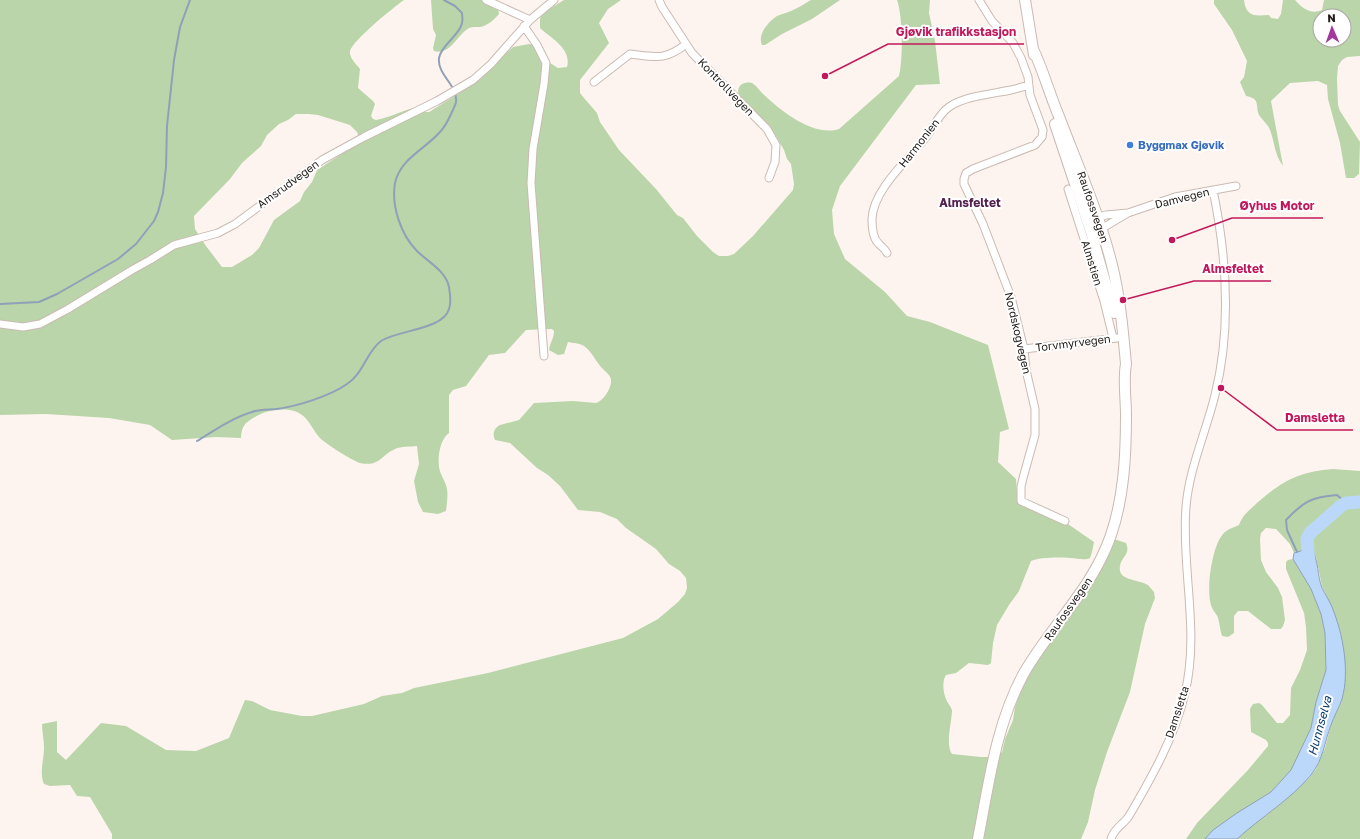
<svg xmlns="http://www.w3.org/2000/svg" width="1360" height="839" font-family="'Golos Text',sans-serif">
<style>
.green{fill:#bad5a9;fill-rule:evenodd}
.water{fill:#bbd8fa;stroke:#8ea1b8}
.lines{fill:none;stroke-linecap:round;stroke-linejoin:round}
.stream{stroke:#8ea1b8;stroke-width:2}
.river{stroke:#bbd8fa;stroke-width:13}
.minor-casing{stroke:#cabab2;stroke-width:9}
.secondary-casing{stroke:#cabab2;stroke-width:12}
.minor{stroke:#fff;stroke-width:7}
.secondary{stroke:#fff;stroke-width:10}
.shop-dot{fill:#3f7fe0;stroke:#fff;stroke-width:1.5}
.labels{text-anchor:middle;stroke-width:4;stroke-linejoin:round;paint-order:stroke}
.street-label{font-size:11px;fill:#26201d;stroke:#fff}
.shop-label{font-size:11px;font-weight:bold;fill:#366cbe;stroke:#fff;text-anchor:start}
.neighbourhood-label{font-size:12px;font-weight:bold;fill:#53204f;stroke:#fff}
.water-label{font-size:12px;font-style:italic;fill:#093d6f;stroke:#fff}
.leader{fill:none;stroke:#c2185b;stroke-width:1.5}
.callout-dot{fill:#c2185b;stroke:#fff;stroke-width:1.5}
.callout-label{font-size:12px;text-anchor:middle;font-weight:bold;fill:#c2185b;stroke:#fff;stroke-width:4;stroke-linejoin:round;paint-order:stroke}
</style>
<rect width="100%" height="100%" fill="#fef4ef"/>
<path class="green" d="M0,0H404C394,7 353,40 350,51C349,58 356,64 360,69L358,88L373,101L375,104L371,116L373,119L376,120C388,118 399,112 410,109C418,107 422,113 429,112L474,84L513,47L529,44L535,45L547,61L558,68L567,67C572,49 551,38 540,28V19L541,16L546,11L564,0H621L608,9L599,23L609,43L580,80V93L584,98L597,113L600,122L619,150L656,189L677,215L683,218L697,236L713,252L719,256H728L734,254L753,236L793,190L794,184L791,164L787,159L784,150L776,136L766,123L739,98C736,87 741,81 752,83C757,86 759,90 763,94C781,111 813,137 839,129L899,76C903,59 903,17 897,0H930L929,13L935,41L940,84L916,85L840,186L832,210L834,234L845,259L885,292L907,316L930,322L988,345L1009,429L1000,432L998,462L1016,479L1017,492L1020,499L1065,522L1094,542L1092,552L1090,558C1084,561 1077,558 1070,558C1062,557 1038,557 1031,561L1019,591L1009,605L997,625L993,643L991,663L988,665L969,663L956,673L946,675C942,681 943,692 946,699C947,703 951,706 952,710C952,721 945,745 952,754L981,757H997L1002,752L1005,739L1013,720L1015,707L1024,683L1035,665L1057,631L1081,602L1114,540H1117L1126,543C1131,555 1121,557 1120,566C1117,581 1139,579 1148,585C1150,587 1152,590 1154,592L1155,598L1145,624L1130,692L1107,752L1095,790L1088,822L1081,839H112V834L90,797L77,796L70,785L50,786L44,784C39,773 44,759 44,748C44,740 42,732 42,724L57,721V752L66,760L101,723L126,726L166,750L196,751L229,738L245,700L252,701L270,710L302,716H312L364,704L382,696L402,693L414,688L488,673L623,638L658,619L678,602L685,594L687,588L686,578L680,571L669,564L656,549L626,528L617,519L600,512L578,510L560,486L548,475L537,468L510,443L495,440C492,434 494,428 500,425L519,420L534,403L573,401L596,403C603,401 612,388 611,380C611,376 607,373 604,370C596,363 592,351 584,346C579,343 573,343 568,342L564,354L558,355L549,350C550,343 554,338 554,331L552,329L526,330L505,353L489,355L466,386L453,390L449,395V433C439,440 436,463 441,474C443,479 446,483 447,489C448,496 447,503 446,511L438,514L423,512L418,502L414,481L419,464L417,446C410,447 401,446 395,449C380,456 380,467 360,463C353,461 324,443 319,437C313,430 309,420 302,415C291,406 267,409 255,417C245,423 242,425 241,438L216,437L172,440L150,425L109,418L46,414L0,415ZM296,114H309L318,115L350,125L357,132L359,138L354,146L317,170L312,182L304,192L300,201L274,220L259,248L252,255L232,267H222L206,246L195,229L194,216L230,179L242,163L261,146L267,135L279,124L288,120Z
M431,0H495L498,8L499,14C496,18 489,24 484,26C479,28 473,26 469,28C457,35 450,56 434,51L433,48L436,35L433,29Z
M811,0H840L812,19L782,34L765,45H762C757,35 768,22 777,16C781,14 787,13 791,11C798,8 804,4 811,0Z
M1214,0H1244C1246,17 1255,16 1269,15L1271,18L1278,19L1281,14L1283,0H1295C1302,8 1311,15 1322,10L1324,0H1360V56L1347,57L1342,60L1338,66L1337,79L1338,105L1340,111L1360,142L1359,174L1354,178H1346L1340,143L1328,99L1327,85L1318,81L1290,83L1271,101L1283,166C1274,154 1275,143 1270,130C1268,124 1262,120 1259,115C1255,105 1261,99 1246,96L1240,82L1244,77L1247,61L1232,30L1214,4ZM1320,16H1344V40H1320Z
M1333,469L1360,471V839H1237L1253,824L1264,817L1280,804L1310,777L1316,769L1325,748L1331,725L1342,700L1341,634L1332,608L1322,586L1316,557L1296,551L1294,553L1290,544L1276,529L1266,528L1261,533L1260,539L1261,560L1266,572L1278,588L1282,597L1285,620L1283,626L1281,629H1271L1248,611H1238L1234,616V633L1228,637L1222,636C1220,630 1220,625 1218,618C1217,614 1212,610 1211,605C1206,589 1212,546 1223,534C1227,529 1233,528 1239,525C1243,514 1250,510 1258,502C1284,480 1299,472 1333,469Z
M1293,559L1311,589L1321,614L1325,633L1326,670L1316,702L1311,728L1291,771L1271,792L1213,830L1205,839H1186L1197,823L1248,770L1268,746V743L1266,740L1251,732L1250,709L1253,704L1259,703L1262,705L1277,723H1283L1290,715L1291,688L1300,670L1307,650L1306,627L1304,613L1286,569V562L1288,560Z"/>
<path class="water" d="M1307,549L1312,550C1319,562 1317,575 1322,588C1325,594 1329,600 1332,607C1343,634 1350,671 1342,699C1339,708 1334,716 1331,725C1324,743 1324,758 1311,775C1290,800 1261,817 1237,839H1205L1213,830L1237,813L1271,792L1291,770L1311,728L1316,702L1326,670L1325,633L1321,614L1311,589L1293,559L1294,553Z"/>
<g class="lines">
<path class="stream" d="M0,304L39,302L57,294L118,259L136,244L154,221L158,212L163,193L166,167L167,126L174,60L180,27L190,0
M197,441C215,430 232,418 252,412C260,409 269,410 277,409C298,406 330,396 347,384C363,374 367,351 381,341C397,330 443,330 449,309C451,304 450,293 449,287C446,271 428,262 417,251C401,235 391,206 395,183C400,159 425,149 439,133C445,127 448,121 451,114C453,110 455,106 456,102C458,85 437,75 439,58C441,45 460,35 462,23C463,20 462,16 462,13L455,6L444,0
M1297,552L1287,530L1286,520C1304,501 1312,497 1337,495L1346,503"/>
<path class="river" d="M1309,565L1307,539L1310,533L1342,505L1346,503L1360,502"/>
<g class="minor-casing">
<path id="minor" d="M486,0L530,20
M659,0L662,7L692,53L767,129L776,145L775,162L769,178
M979,0L992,21L1013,43L1021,58L1028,77L1030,95L1043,130L1042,137L1035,145L973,169L966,173L964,179V184L983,224L1011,297L1024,349L1026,370L1035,409V435L1023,478L1021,487V501L1065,521
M524,26L537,45L546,63L544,84L533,149L531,183L544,356
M594,82L630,54C655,57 665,61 686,44
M1068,189L1104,301L1113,338
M1087,220L1106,215L1128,213L1175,197L1236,186
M1091,232L1106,226L1128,213
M887,253C885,249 883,248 879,244C873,239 872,227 872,219C873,189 910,158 927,136C934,126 939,114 949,107C965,96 992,94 1011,90C1017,89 1022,86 1029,86
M0,324L23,327L40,324L68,309L132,270L150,260L174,245L218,233L235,224L322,160L364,137L437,101L473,80L491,64L530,20L554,0
M1024,349L1117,338
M1111,839C1114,828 1123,825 1129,816C1152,777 1175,736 1185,693C1200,631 1181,568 1186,507C1189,469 1206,432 1215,395C1232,327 1227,258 1213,190"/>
</g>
<g class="secondary-casing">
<path id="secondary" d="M1025,0L1034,55
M1055,124L1091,232L1114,313
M978,839C989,783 996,724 1024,673C1051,626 1093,588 1111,535C1124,497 1126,455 1126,415C1126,398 1123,380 1126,364C1123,331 1120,297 1112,265C1099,213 1077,164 1058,114C1049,92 1043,70 1033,49"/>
</g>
<use href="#minor" class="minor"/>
<use href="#secondary" class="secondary"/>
</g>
<circle class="shop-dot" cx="1130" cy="145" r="4"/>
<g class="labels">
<g class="street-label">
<text transform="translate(726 87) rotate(46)" y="4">Kontrollvegen</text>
<text transform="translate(919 143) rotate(-52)" y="4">Harmonien</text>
<text transform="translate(288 184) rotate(-36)" y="4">Amsrudvegen</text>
<text transform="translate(1182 198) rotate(-14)" y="4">Damvegen</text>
<text transform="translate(1093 207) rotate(71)" y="4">Raufossvegen</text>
<text transform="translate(1092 263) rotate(73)" y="4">Almstien</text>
<text transform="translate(1018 333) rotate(77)" y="4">Nordskogvegen</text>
<text transform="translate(1073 343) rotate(-7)" y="4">Torvmyrvegen</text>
<text transform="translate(1068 609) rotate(-55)" y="4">Raufossvegen</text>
<text transform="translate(1177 712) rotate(-72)" y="4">Damsletta</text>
</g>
<g class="shop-label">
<text x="1138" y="149">Byggmax Gjøvik</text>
</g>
<g class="neighbourhood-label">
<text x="970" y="207">Almsfeltet</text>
</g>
<g class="water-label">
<text transform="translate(1320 726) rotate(-75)" y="4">Hunnselva</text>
</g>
</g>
<path class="leader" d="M825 76L888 44H1024M1172 240L1232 218H1323M1123 300L1194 281H1271M1221 388L1277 430H1353"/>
<g class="callout-dot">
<circle cx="825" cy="76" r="4"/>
<circle cx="1172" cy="240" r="4"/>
<circle cx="1123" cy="300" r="4"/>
<circle cx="1221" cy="388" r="4"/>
</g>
<g class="callout-label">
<text x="956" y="36">Gjøvik trafikkstasjon</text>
<text x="1277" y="210">Øyhus Motor</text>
<text x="1233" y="273">Almsfeltet</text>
<text x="1315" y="422">Damsletta</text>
</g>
<g transform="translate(1332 28) rotate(358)"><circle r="19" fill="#ffffff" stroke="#a8a6a5"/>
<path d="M0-3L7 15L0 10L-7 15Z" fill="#a3399b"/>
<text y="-6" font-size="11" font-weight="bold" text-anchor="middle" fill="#26201d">N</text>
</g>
</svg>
